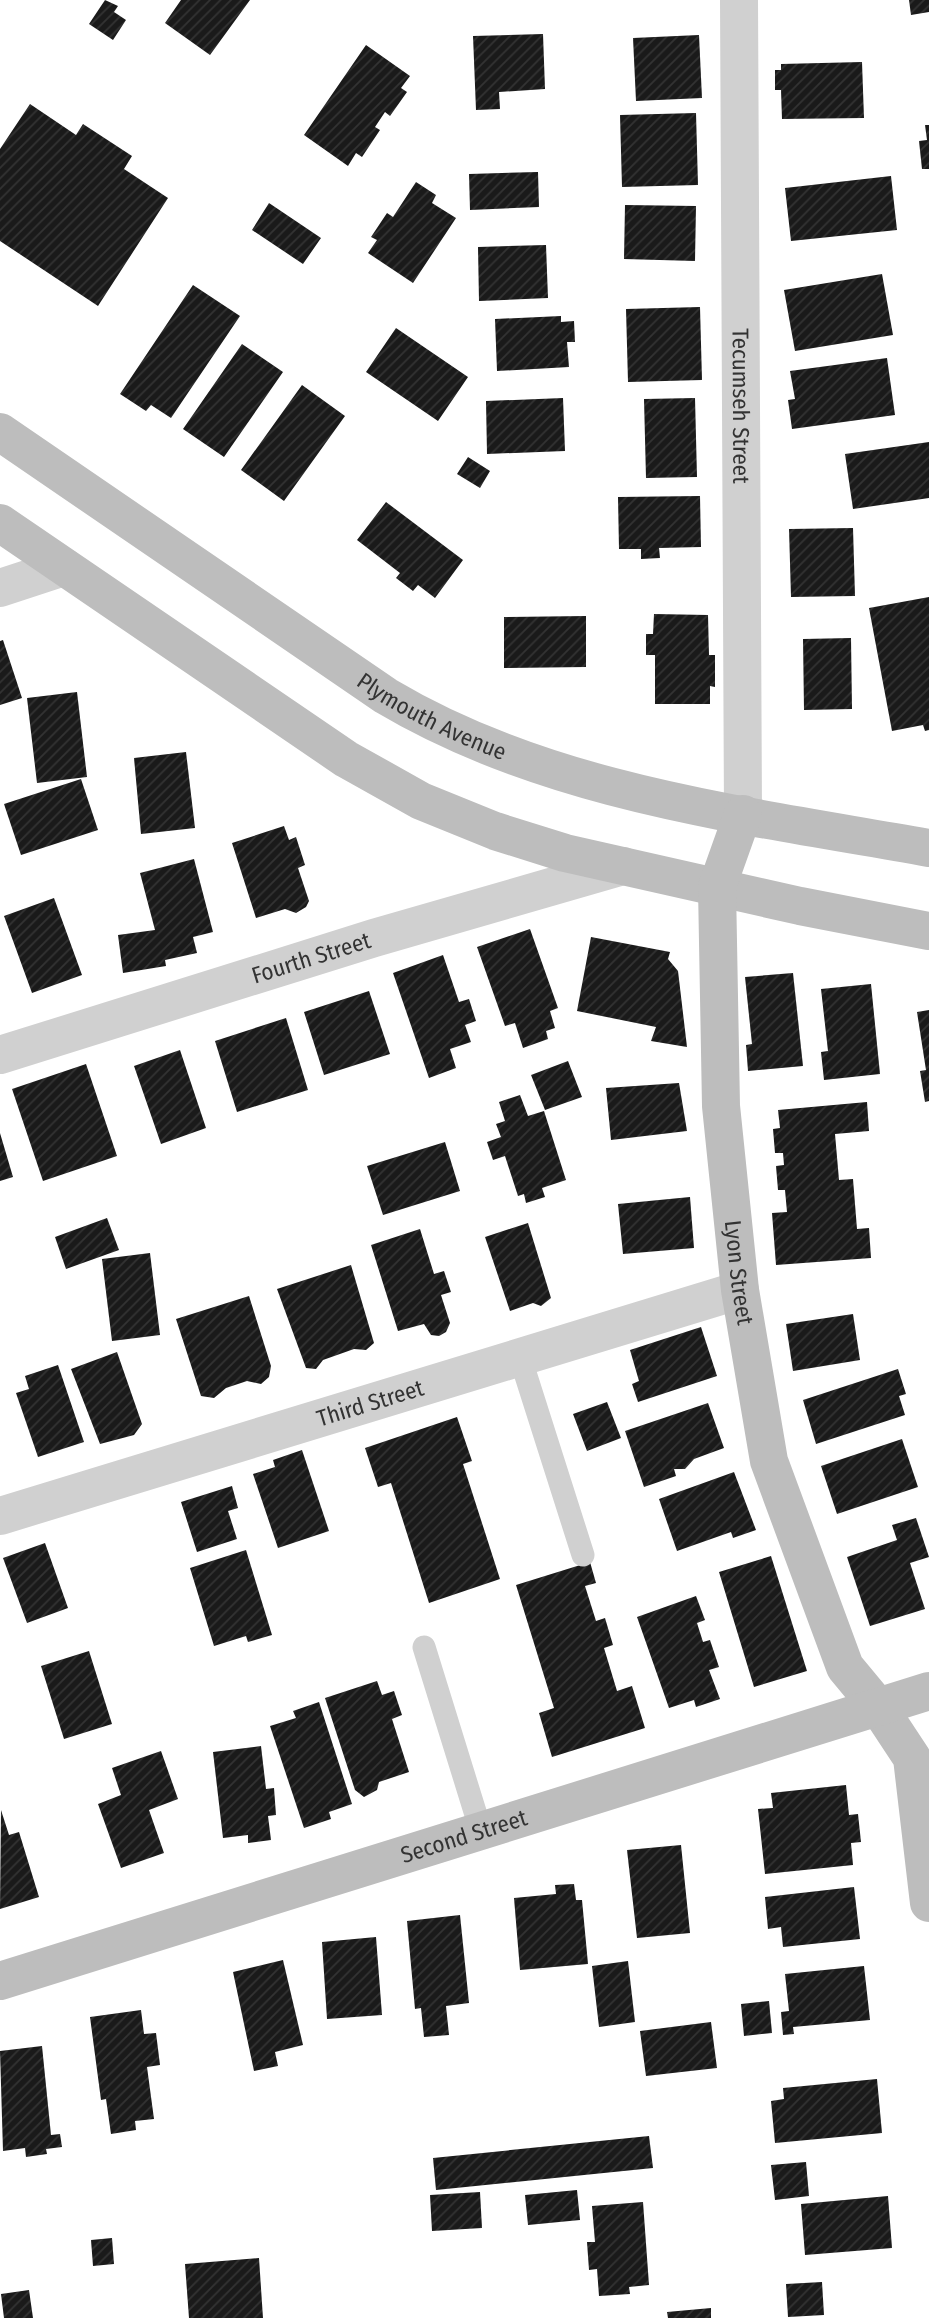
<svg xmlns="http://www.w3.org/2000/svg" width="929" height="2318" font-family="'Fira Sans Condensed',sans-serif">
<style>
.building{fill:url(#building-hatch)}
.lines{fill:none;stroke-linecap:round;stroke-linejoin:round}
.lane{stroke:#d0d0d0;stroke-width:23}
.street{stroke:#d0d0d0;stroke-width:38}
.secondary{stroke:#bdbdbd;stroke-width:38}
.labels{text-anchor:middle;stroke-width:7;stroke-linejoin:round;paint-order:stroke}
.street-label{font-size:23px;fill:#333;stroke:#fff}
</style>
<defs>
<pattern id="building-hatch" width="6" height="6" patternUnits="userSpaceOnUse" patternTransform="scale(1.75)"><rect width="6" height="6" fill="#1a1a1a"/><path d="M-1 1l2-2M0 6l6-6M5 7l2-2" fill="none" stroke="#333"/></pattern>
</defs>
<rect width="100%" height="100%" fill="#fff"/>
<path class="building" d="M105,0L118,6L114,12L126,20L113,40L89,24Z
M181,0H250L210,55L165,23Z
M909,0H929V12L911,15Z
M543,34L545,89L499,92L500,109L476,110L473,36Z
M699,35L702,98L636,101L633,38Z
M366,45L410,76L401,88L407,92L390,116L385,112L375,127L380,130L362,157L356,153L348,166L304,135Z
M862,62L864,118L782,119L781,90H775V70H781V64Z
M30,104L76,135L83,124L132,156L124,169L168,198L98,306L0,241V149Z
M696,113L698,185L622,187L620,115Z
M925,125H929V169H922L919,141L927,140Z
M538,172L539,207L470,210L469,174Z
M891,176L897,230L791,241L785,188Z
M416,182L436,195L432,203L456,218L413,283L368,253L377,240L371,237L387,213L393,217Z
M269,203L321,238L303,264L252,230Z
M625,205L696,206L695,261L624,259Z
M546,245L548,298L479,301L478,247Z
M882,274L893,335L795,351L784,290Z
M193,285L240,316L171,418L151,405L146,411L120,394Z
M700,307L702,380L628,382L626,309Z
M561,316V322L574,321L575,342H567L569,367L497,371L495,319Z
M396,328L468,377L438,421L366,372Z
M242,344L283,372L224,457L183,429Z
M887,358L895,415L792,429L788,400L795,399L790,371Z
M302,385L345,416L284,501L241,470Z
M563,398L565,451L487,454L486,401Z
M695,398L697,477L646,478L644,399Z
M929,442V498L853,509L845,454Z
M468,457L490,471L480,488L457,474Z
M700,496L701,547L659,548L660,558L641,559V549H619L618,497Z
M386,502L463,560L435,598L418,585L413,591L396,578L400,573L357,540Z
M853,528L855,596L791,597L789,529Z
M929,597V730L925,731L923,725L892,731L869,608Z
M654,614L708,615L709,655H715V687L710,686V704H655V655H646V634H653Z
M586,616V667L504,668V617Z
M851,638L852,709L804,710L803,639Z
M3,640L22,698L0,705V641Z
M77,692L87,777L37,783L27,698Z
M186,752L195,828L141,834L134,758Z
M81,779L98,830L21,855L4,804Z
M284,826L289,840L296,837L305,865L298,868L309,901L306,907L296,913L285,909L256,918L232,843Z
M194,859L213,932L193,937L197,953L165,960L166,966L123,973L118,935L155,930L140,873Z
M54,898L82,975L32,993L4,916Z
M530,929L558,1008L550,1011L555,1028L546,1031L548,1039L523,1048L515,1023L505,1026L477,947Z
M591,937L670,952L668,959L678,971L687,1047L651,1041L656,1027L577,1011Z
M443,955L459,1002L469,999L476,1021L465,1025L471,1042L450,1049L456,1068L429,1078L393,973Z
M793,973L803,1066L748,1071L746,1045L752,1044L745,977Z
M871,984L880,1074L824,1080L821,1052L828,1051L821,989Z
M369,991L390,1054L324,1075L304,1012Z
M929,1010V1101L925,1102L920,1071L926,1070L917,1012Z
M286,1018L308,1090L237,1112L215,1041Z
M180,1050L206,1128L161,1144L134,1066Z
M568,1061L582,1097L545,1110L531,1075Z
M86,1064L117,1156L43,1181L12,1089Z
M679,1083L687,1131L611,1140L606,1088Z
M520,1095L528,1116L544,1111L566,1180L542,1188L545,1197L526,1203L524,1194L518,1196L505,1156L493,1160L487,1142L501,1137L496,1124L505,1121L499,1102Z
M867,1102L869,1131L835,1134L839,1180L853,1179L857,1229L869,1228L871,1258L776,1265L772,1213L787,1212L785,1190H778L776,1166L784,1165L783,1153H775L773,1129L780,1128L778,1110Z
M0,1133L13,1177L0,1181Z
M445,1142L460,1191L383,1215L367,1166Z
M690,1197L694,1248L623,1254L618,1204Z
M107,1218L119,1250L66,1269L55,1237Z
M528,1223L551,1298L541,1306L533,1303L510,1311L485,1237Z
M420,1229L434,1274L444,1271L451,1292L441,1295L450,1323L446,1332L439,1336L431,1335L424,1324L398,1331L371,1245Z
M150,1253L160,1335L112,1341L102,1259Z
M351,1265L374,1343L366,1350L354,1349L323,1360L316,1369L306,1368L277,1289Z
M249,1296L271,1366L269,1377L261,1384L247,1381L226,1388L214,1398L201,1396L176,1319Z
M853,1314L860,1360L793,1371L786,1324Z
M701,1327L717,1376L638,1402L632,1384L639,1381L630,1350Z
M117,1352L142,1424L134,1435L100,1444L71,1369Z
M58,1365L84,1442L38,1457L16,1393L29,1389L25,1376Z
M898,1369L906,1394L899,1396L905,1415L816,1444L803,1400Z
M607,1402L621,1438L587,1451L573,1414Z
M708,1403L724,1448L694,1459L685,1469H674L676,1476L644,1487L625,1431Z
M457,1417L472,1461L463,1464L500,1579L429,1603L391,1483L378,1487L365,1448Z
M902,1439L918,1487L837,1514L821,1466Z
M302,1450L329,1531L278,1548L253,1474L275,1467L273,1460Z
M734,1472L756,1530L733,1538L731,1532L677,1551L659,1499Z
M232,1486L238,1508L228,1511L237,1539L197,1552L181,1502Z
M916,1518L929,1557L910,1563L925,1609L870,1626L847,1557L897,1540L892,1525Z
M45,1543L68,1608L27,1623L3,1558Z
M246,1550L272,1635L248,1642L246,1636L214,1646L190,1568Z
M771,1556L807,1671L754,1687L719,1572Z
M590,1562L596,1583L585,1586L596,1621L605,1618L613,1645L604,1648L617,1691L632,1686L645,1728L552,1757L539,1713L554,1708L516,1585Z
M696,1596L705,1620L697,1623L703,1642L710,1640L719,1667L709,1670L720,1699L696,1707L694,1700L669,1708L637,1617Z
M89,1651L112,1724L64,1739L41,1666Z
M377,1681L382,1695L394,1691L402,1715L392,1719L409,1772L379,1782L377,1790L364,1797L355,1790L325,1698Z
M319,1702L352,1804L329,1812L331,1819L304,1828L270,1726L296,1718L293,1711Z
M261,1746L266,1789L274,1788L276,1815L268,1816L271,1840L248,1843V1835L223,1838L213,1752Z
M161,1751L178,1799L149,1810L164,1853L121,1868L98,1804L121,1795L112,1768Z
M846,1785L849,1815L858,1814L861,1842L851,1843L853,1865L765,1874L758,1809L773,1808L771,1793Z
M1,1810L9,1835L19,1832L39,1897L0,1909Z
M681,1845L690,1933L637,1938L627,1850Z
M574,1884L576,1900H582L588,1964L520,1970L514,1898L556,1894L555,1885Z
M854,1887L860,1939L783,1947L781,1927L768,1929L765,1897Z
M460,1915L469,2003L446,2006L449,2035L424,2037L421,2008L415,2009L407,1921Z
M376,1937L382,2015L327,2019L322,1942Z
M283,1960L303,2045L275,2052L278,2066L254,2071L233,1972Z
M628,1961L635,2022L599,2027L592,1966Z
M864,1966L870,2020L793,2027L794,2034L783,2035L781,2012L789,2011L785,1974Z
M769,2001L772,2033L744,2036L741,2004Z
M141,2010L144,2034L156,2033L160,2065L147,2067L154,2119L135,2121L136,2130L111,2134L106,2099L101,2100L90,2017Z
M711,2022L717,2068L646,2076L640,2031Z
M42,2046L51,2135L60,2134L62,2147L46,2149L47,2154L26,2157L25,2148L3,2151L0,2051Z
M877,2079L882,2133L775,2143L771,2101L784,2099L783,2088Z
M649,2136L653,2168L436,2190L433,2158Z
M806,2162L809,2196L775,2200L771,2165Z
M577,2190L580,2220L528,2225L525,2195Z
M480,2192L482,2228L432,2231L430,2195Z
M888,2196L892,2248L805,2255L801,2204Z
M643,2202L649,2285L629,2287L630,2294L599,2296L597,2269L589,2270L587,2242H595L592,2206Z
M112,2238L114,2264L93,2266L91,2240Z
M259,2258L263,2318H189L185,2264Z
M822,2282L824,2315L788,2317L786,2284Z
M29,2290L33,2318H4L1,2294Z
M711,2308V2318H668L667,2312Z"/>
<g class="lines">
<path class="lane" d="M520,1357L583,1555
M424,1647L481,1831"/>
<g class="street">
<path id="s1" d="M739,0L743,814"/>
<path d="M0,588L64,567"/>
<path id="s2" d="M0,1055L374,938L623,866"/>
<path id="s3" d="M0,1516L740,1290"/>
</g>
<g class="secondary">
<path id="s4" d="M0,432L386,696C549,793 745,815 929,848"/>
<path d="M0,523L346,759L421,801L495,831L565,853L800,906L929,931"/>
<path id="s5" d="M743,814L717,887L721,1106L740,1290L769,1461L845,1667L879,1708L912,1758L929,1903"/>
<path id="s6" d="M0,1981L929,1691"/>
</g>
</g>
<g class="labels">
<g class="street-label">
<text dy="8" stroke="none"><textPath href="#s1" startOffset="406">Tecumseh Street</textPath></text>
<text dy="8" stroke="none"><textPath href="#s4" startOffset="518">Plymouth Avenue</textPath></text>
<text dy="8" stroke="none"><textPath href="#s2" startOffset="326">Fourth Street</textPath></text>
<text dy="8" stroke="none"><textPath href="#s5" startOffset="464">Lyon Street</textPath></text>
<text dy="8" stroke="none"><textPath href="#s3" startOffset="387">Third Street</textPath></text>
<text dy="8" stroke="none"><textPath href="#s6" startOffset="486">Second Street</textPath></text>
</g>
</g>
</svg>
